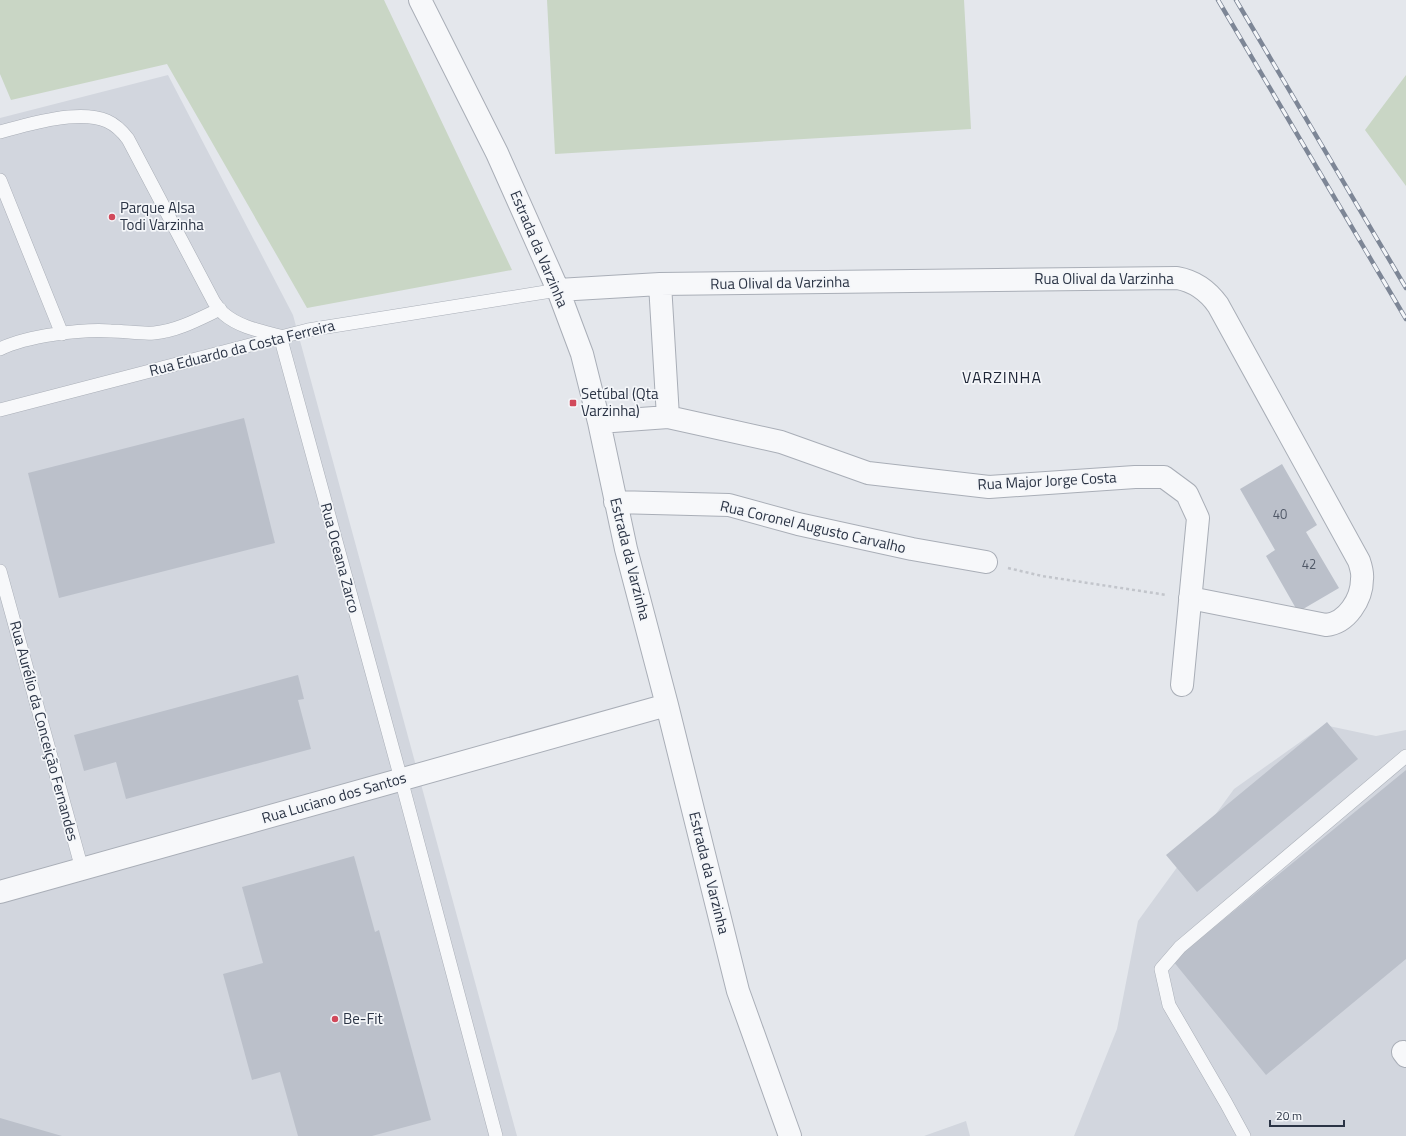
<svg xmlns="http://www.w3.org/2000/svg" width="1406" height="1136" font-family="'Titillium Web',sans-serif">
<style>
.built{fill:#d2d6de}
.green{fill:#c9d6c5}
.building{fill:#bbc0ca}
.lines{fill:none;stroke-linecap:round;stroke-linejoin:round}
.lane-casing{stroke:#a9aeb7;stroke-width:14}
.street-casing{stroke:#a9aeb7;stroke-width:24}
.path{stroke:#c2c5cb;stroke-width:2.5;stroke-dasharray:3 3;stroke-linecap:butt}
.lane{stroke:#f7f8fa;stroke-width:13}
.street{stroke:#f7f8fa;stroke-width:22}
.rail-casing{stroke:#7d8696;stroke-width:4.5}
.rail{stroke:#f4f6f9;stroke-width:3;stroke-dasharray:9;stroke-linecap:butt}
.poi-dot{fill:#d1495b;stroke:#f4f6f9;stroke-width:1.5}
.labels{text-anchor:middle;stroke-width:3.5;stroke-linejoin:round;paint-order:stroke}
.number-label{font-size:13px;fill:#4f5766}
.poi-label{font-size:15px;fill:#2b3445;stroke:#f4f6f9;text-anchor:start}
.street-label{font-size:15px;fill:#2b3445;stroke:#f4f6f9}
.neighbourhood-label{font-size:16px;letter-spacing:1px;fill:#1d2536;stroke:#f4f6f9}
</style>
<rect width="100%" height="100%" fill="#e4e7ec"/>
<path class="built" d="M168,75L293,315L517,1136H0V118Z
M1324,725L1376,736L1406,730V1136H1074L1117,1029L1138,921L1234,789Z
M966,1121L970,1136H924Z"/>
<path class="green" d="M0,0H384L512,270L307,308L167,64L11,100L0,74Z
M547,0H964L971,129L555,154Z
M1406,75V186L1365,130Z"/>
<path class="building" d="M244,418L275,543L59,598L28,473Z
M1282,464L1317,525L1306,532L1339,588L1298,612L1266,556L1275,550L1240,489Z
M298,675L304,699L298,700L311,749L126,799L116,762L84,771L74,735Z
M1327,722L1358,759L1197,892L1166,855Z
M1406,770V959L1266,1075L1173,961Z
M354,856L375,932L379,930L431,1120L372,1136H298L280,1072L252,1080L223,974L263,963L242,887Z
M0,1118L62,1136H0Z"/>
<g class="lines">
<g class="lane-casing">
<path id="lane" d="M0,132C28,124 79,109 107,121C116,125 122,131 128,139L214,302C217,306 220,311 224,314C239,327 261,331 280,336L401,779L496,1136
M0,180L62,334
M0,349C26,336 81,329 111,331C125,331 140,334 154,333C177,331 199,319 220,309
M0,410L308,330L558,290
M0,571L82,869
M1244,1136L1226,1103L1169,1005L1161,969L1180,947L1406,756"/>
</g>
<g class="street-casing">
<path id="street" d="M420,0L497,153L558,290L582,354L599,422L626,549L667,705L738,991L790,1136
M660,284L1177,278C1194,281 1208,291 1218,305L1359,561C1361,567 1363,573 1362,579C1362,599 1347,623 1326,625L1190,598
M558,290L660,284L668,417L599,422
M668,417L781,442L868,473L989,487L1135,477H1164L1187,494L1198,518L1182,685
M615,502L729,505L798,524L912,549L986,562
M0,892L667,705
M1403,1052L1406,1056"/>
</g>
<path class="path" d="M1008,568L1042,576L1167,595"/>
<use href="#lane" class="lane"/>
<use href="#street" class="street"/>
<g class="rail-casing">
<path id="rail" d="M1218,0L1406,319
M1236,0L1406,288"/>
</g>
<use href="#rail" class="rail"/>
</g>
<g class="poi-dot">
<circle cx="112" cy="217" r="4"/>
<rect x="569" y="399" width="8" height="8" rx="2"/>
<circle cx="335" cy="1019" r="4"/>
</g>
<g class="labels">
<g class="number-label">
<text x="1280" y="519">40</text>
<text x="1309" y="569">42</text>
</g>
<g class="poi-label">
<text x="120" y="213">Parque Alsa<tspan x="120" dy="17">Todi Varzinha</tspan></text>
<text x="581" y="399">Setúbal (Qta<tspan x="581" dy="17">Varzinha)</tspan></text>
<text x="343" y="1024">Be-Fit</text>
</g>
<g class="street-label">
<text transform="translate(539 249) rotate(67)" y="5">Estrada da Varzinha</text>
<text x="1104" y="284">Rua Olival da Varzinha</text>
<text transform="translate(780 283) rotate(-1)" y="5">Rua Olival da Varzinha</text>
<text transform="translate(242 348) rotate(-14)" y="5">Rua Eduardo da Costa Ferreira</text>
<text transform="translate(1047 481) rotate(-3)" y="5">Rua Major Jorge Costa</text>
<text transform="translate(813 527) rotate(13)" y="5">Rua Coronel Augusto Carvalho</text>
<text transform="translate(340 558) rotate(75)" y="5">Rua Oceana Zarco</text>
<text transform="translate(630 559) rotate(76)" y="5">Estrada da Varzinha</text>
<text transform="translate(44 731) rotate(75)" y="5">Rua Aurélio da Conceição Fernandes</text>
<text transform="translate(334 798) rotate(-16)" y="5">Rua Luciano dos Santos</text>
<text transform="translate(709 873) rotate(76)" y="5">Estrada da Varzinha</text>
</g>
<g class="neighbourhood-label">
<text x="1002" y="383">VARZINHA</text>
</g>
</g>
<path d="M1270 1120v6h74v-6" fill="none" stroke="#2b3445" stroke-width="2"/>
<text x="1276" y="1120" font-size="12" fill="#2b3445" stroke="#f4f6f9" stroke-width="3" paint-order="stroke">20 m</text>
</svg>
